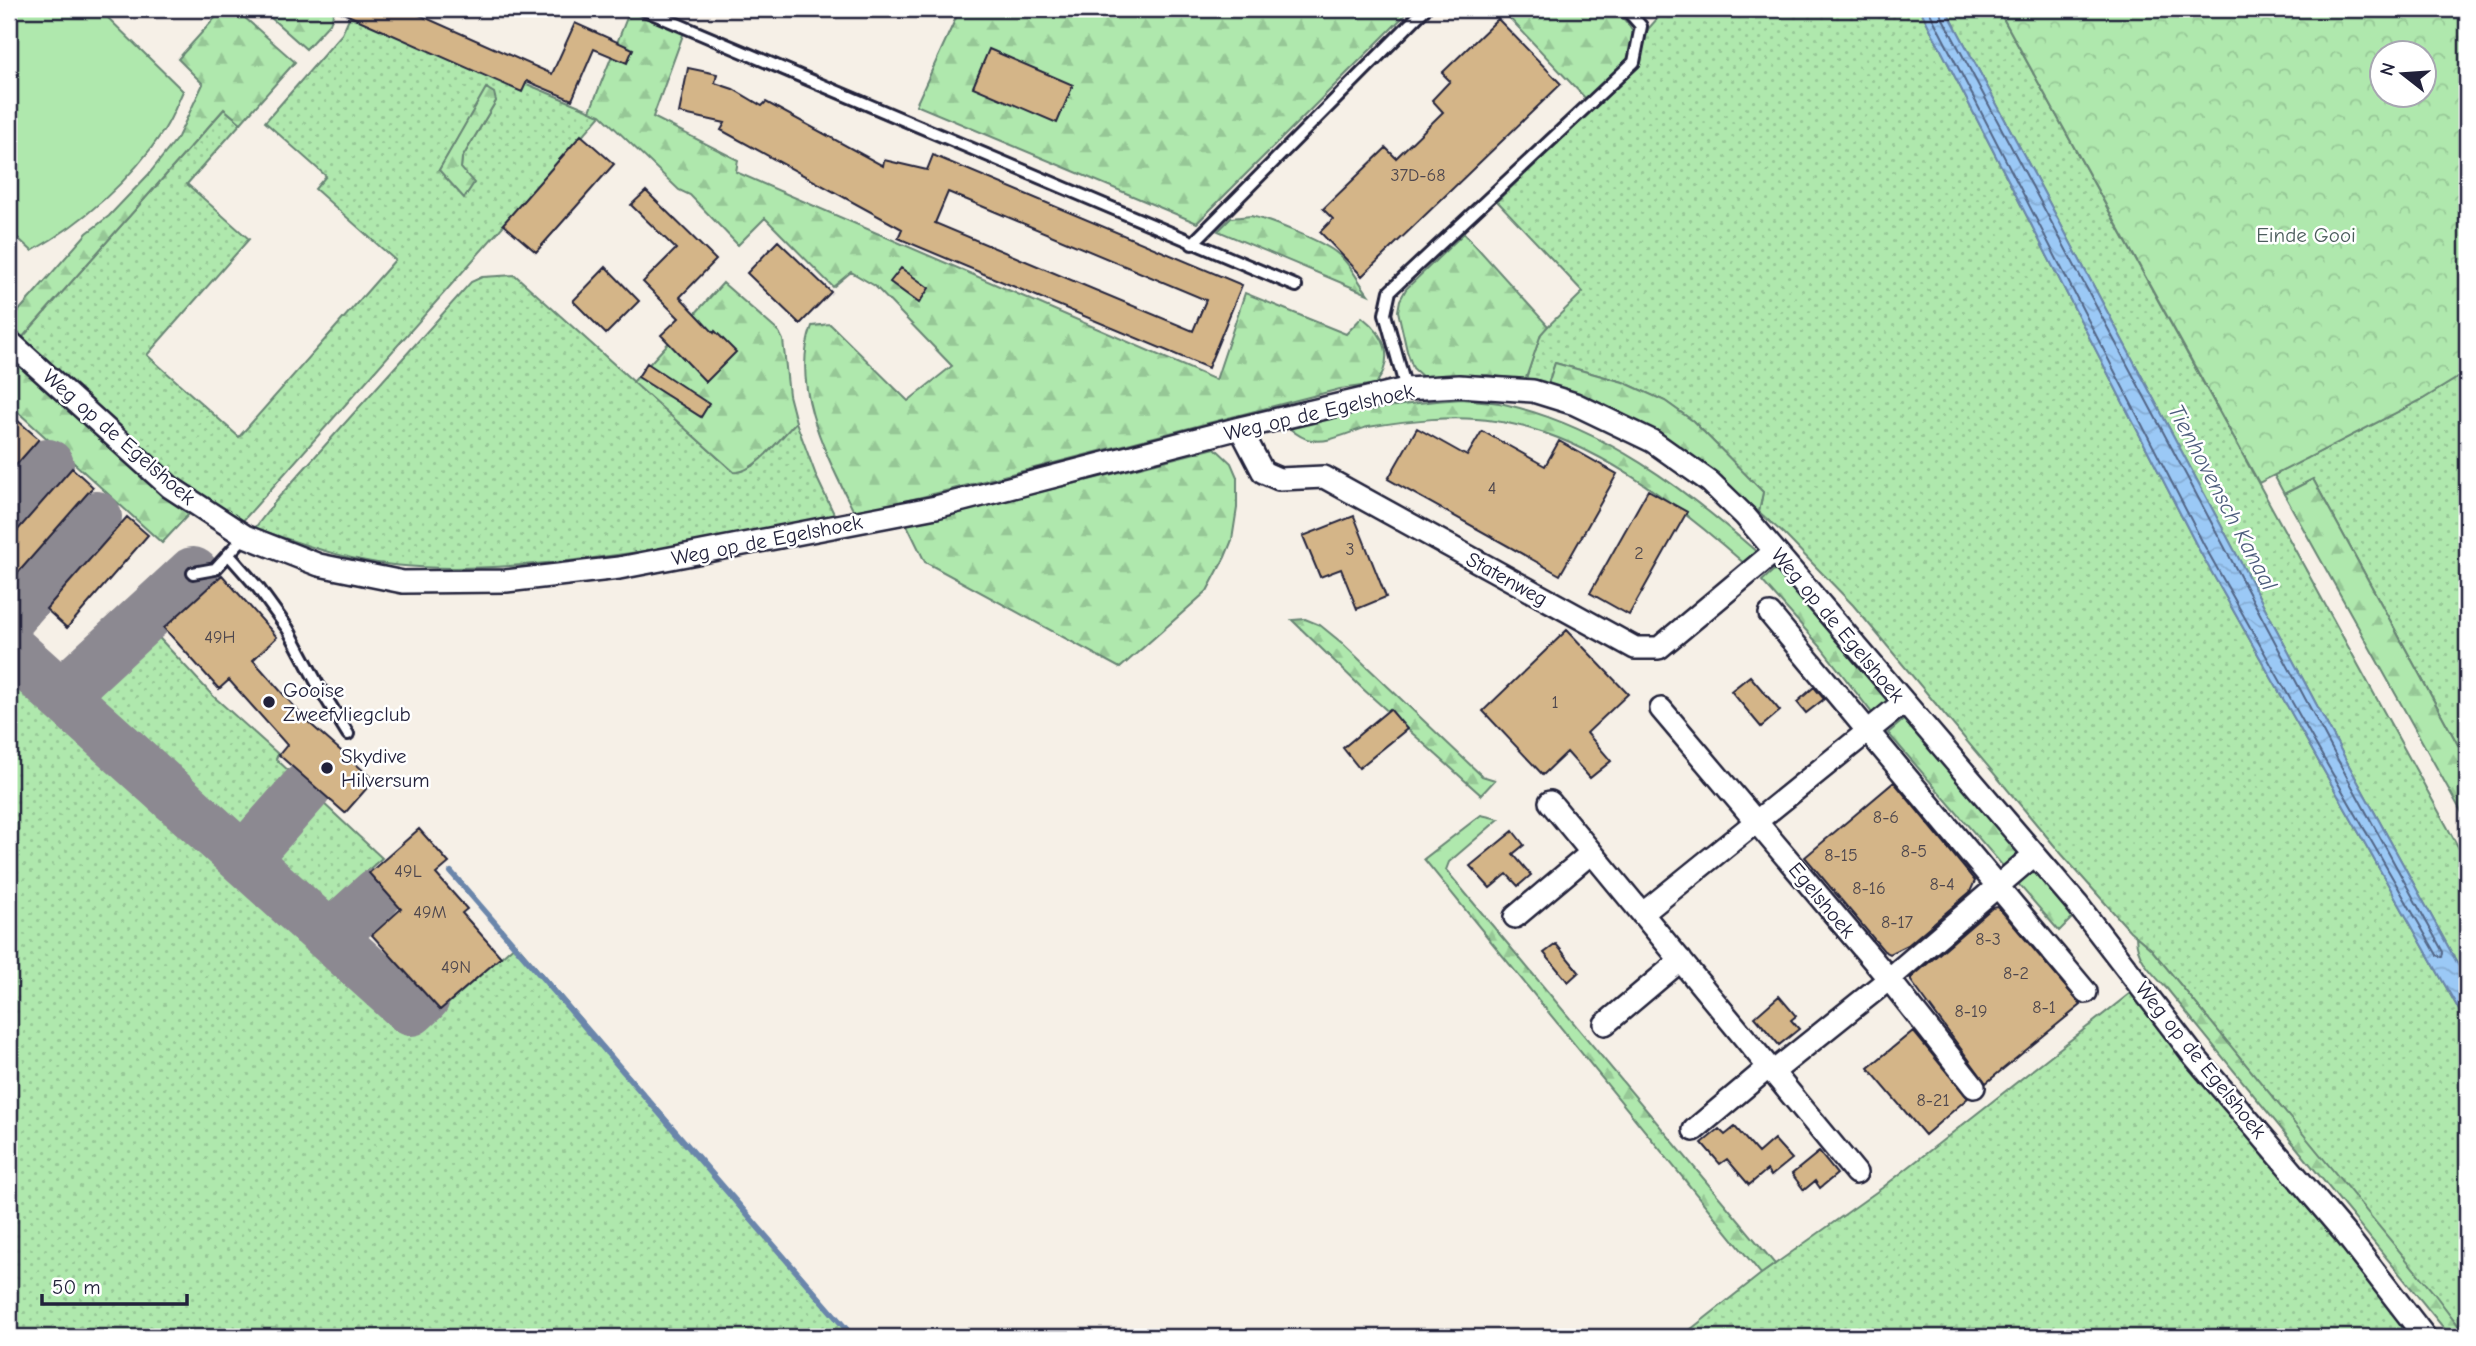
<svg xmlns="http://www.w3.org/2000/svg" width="2476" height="1346" font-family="'Comic Neue',sans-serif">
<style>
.grass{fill:url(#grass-dots);stroke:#688574;stroke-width:2;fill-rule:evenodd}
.forest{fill:url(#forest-firs);stroke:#688574;stroke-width:2}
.park{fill:url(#park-crowns);stroke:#688574;stroke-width:2;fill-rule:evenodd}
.garden{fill:#afe8ad;stroke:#688574;stroke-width:2}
.water{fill:url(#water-waves);stroke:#6b86ab;stroke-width:2}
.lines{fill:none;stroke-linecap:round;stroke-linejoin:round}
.shore{stroke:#526586;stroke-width:2}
.stream{stroke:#6b86ab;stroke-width:6}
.taxiway{stroke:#8c8991;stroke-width:52}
.building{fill:#d4b588;stroke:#22223b;stroke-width:2;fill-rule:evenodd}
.service-casing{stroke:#22223b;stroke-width:16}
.minor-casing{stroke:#22223b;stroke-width:26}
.service{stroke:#fff;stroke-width:10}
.minor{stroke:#fff;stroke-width:21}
.poi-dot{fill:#22223b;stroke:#fff;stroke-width:2.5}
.labels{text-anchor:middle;stroke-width:5;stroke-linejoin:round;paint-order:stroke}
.number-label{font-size:18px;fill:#4e474e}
.park-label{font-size:21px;fill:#4c5d5d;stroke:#fff}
.street-label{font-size:21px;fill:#22223b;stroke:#fff}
.poi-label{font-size:21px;fill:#22223b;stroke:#fff;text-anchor:start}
.water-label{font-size:23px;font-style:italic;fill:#4c5c7c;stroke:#fff}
</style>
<defs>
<pattern id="grass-dots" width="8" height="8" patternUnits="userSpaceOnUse" patternTransform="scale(1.75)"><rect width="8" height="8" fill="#afe8ad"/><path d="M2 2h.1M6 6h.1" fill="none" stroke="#96c796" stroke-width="1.8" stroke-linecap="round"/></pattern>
<pattern id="forest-firs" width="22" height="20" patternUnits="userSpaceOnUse" patternTransform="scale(1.75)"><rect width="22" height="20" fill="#afe8ad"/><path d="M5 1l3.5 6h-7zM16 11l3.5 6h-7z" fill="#96c796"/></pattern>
<pattern id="park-crowns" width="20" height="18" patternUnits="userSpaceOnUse" patternTransform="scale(1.75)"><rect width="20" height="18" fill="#afe8ad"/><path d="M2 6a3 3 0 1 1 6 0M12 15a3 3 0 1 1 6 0" fill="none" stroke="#96c796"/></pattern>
<pattern id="water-waves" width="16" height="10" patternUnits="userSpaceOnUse" patternTransform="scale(1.75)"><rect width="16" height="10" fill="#9bc9f6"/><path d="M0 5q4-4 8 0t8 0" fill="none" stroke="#85acd4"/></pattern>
</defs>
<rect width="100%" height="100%" fill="#f6f0e7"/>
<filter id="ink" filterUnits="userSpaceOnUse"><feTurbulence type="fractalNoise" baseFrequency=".0143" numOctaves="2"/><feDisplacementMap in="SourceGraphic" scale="14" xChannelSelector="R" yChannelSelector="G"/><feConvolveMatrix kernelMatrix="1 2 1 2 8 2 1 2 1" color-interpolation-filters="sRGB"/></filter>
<g filter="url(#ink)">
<path class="grass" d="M1666,9H1920L2198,548L2467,1024V1336L2151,949L2130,931L2058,850L1853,605L1784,534L1759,512L1763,492L1693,421L1665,401L1623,382L1555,363L1547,387L1525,381L1541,333L1583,292L1497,201L1639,65L1648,29Z
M1946,9H1998L2467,863V981L2354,775Z
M352,11L601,115L241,523L174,479L21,339L224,109L241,123L187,184L249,239L147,355L239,437L395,260L315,189L326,176L265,122L342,34ZM487,88L496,101L462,158L461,168L439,170Z
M515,275L734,472L753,466L796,422L817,478L835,516C747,535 658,551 568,561C510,567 451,571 393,565C345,560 299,543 255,528L278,498L471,282L482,277Z
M2467,372V739L2458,745L2313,479L2284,494L2274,475L2423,399Z
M150,628L213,696L278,754L276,759L382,858L305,925L418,1030L516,944L853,1337H9V656L65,705Z
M2133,991L2421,1337H1681L1761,1274L1882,1188Z"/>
<path class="forest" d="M223,9H235L295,62L241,123L224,109L21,339L9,328V322L87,233L109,216L148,175L178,137L203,84L178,59Z
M261,9H335L330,23L306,49Z
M960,9H1411L1197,223L916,105Z
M1501,9H1614C1622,17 1632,26 1634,37C1637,59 1602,86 1587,100Z
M630,10L684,32L653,117L738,160L736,172L1216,380L1245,293L1346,334L1362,317C1386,336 1395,357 1376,384L1340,389L922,497L854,512C828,458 789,387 812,326L830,324L908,401L952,366L875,286L851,272L833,287L765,218L738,245L690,195L679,190L601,115L590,111Z
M486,88L494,93L496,101L462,158L461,168L474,183L464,198L439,170Z
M1251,216C1271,221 1317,239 1334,251C1349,261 1357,280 1368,294L1218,231L1231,218Z
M1464,233L1548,326L1541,334L1525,381L1488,375L1425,379L1413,368L1407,351L1398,311L1400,300L1406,289Z
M723,283L779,332L783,340L789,395L796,422C783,435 753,475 734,472L633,382Z
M9,353L190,513L162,543L9,404Z
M1555,363L1623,382L1665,401L1693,421L1763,492L1759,512L1737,494L1547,387Z
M1462,399C1476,401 1491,401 1504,404C1603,427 1684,488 1759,554L1746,565C1678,505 1589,434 1495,421C1454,415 1410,420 1368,427C1351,431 1329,444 1311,440C1303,439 1295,433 1289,428C1346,412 1403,403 1462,399Z
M1215,448L1231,463L1237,477V508L1232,540L1225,557L1207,591L1120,668L925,562L906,523L1069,485Z
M2313,479L2458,745L2467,739V822L2284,494Z
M1775,569L1895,703L1876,718L1820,646L1762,581Z
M1305,619L1320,625L1342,643L1482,776L1495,780L1481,795L1363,689L1292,620Z
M1907,717L2076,914L2059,931L1888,733Z
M1481,815L1499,819L1449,862L1446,870L1775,1264L1761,1274L1424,859Z
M2136,936L2151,949L2433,1292L2467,1337H2451L2168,990C2153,974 2136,959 2136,936Z"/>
<path class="park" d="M1998,9H2467V372L2423,399L2259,483ZM2382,52H2424V94H2382Z"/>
<path class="garden" d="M9,9H99L183,91C177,104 172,118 164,130C131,180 84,222 32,251L9,230Z"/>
<path class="water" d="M1920,9H1946L2354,775L2467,981V1024L2198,548Z"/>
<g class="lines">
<path class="shore" d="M1928,9L2204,545L2324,759L2437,955L2442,957L2443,952L2348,779L1941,15L1940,9"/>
<path class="stream" d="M451,872L853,1337"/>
<path class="taxiway" d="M9,509L48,465
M9,617L96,517
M9,648L411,1010L424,998
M61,695L193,573
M244,858L306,788
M331,936L377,894"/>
</g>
<path class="building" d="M334,9H406L552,74L575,23L633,49L627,63L594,49L572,100L527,81L522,92Z
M1498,19L1561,84L1362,276L1320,232L1333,219L1323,209L1386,148L1396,158L1443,112L1432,100L1450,81L1442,73Z
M989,49L1073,85L1057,123L973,87Z
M688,68L717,74L715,83L733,89L762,106L766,102L883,166L884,160L927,170L933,155L1242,285L1208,368L898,238L902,229L721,130L725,123L679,113ZM948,192L1206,300L1193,331L935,223Z
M581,135L614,164L536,252L503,224Z
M646,191L716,260L680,297L714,333L715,331L736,352L706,382L661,335L679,318L643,282L676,249L631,205Z
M778,241L831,292L800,324L747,273Z
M606,267L639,301L606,334L573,301Z
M901,268L929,288L919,303L890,282Z
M647,363L709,404L701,417L638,377Z
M17,420L39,439L9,473V430Z
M1417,428L1467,456L1482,431L1545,466L1559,441L1617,474L1560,575L1388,479Z
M72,468L93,487L9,583V540Z
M1648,490L1687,512L1629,615L1590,593Z
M1354,516L1386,597L1357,609L1341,569L1320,577L1303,536Z
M127,517L148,535L67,628L46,609Z
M222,575L277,637L253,660L307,721L374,780L345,813L279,755L287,745L229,680L219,689L164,628Z
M1567,630L1628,694L1587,733L1611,761L1590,778L1567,752L1543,775L1483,711Z
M1750,676L1780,711L1761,727L1731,691Z
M1814,687L1824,699L1806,713L1797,702Z
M1390,709L1407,729L1359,768L1343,748Z
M1894,782L1975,881L1970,892L1908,945L1890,954L1884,951L1805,857Z
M419,829L449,863L436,874L467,909L462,913L501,957L440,1010L372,935L401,909L369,873Z
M1513,831L1524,845L1513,854L1531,875L1518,886L1507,874L1490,888L1470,866Z
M1998,907L2081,1005L1986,1083L1911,981V978L1992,908Z
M1556,944L1579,972L1568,982L1544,953Z
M1779,996L1796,1016L1791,1020L1799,1029L1779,1045L1755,1017Z
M1913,1031L1968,1098L1925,1135L1868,1068Z
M1735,1127L1758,1153L1774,1139L1792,1159L1771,1176L1767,1170L1749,1185L1727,1159L1720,1164L1702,1143L1719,1129L1725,1135Z
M1819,1152L1837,1174L1820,1188L1815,1181L1804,1190L1792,1174Z"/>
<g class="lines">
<g class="service-casing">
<path id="service" d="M642,9L1296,286
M1192,244L1425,9
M1406,389L1385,314L1390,291L1634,62L1641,26L1626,9
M229,555L259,589L288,629L318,685L348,734
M193,573L215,569L245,536"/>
</g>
<g class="minor-casing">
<path id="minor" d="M9,341L170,487L245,536L319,565L403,582L506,581L619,568L936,507L1240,428L1406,389L1459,386L1533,391L1575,404L1652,441L1710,482L1745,516L2077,904L2194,1056L2347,1236L2425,1337
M1240,428L1263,472L1279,479L1324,477L1635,648H1659L1775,551
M1770,614L2086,992
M1661,709L1889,979L1974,1087
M1550,802L1856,1173
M1642,914L1904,702
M1515,917L1591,853
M1605,1024L1681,960
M1773,1072L1889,979L2034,855
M1694,1130L1769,1067"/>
</g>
<use href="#service" class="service"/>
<use href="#minor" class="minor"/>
</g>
</g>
<g class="poi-dot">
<circle cx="269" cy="702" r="7"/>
<circle cx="327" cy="768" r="7"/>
</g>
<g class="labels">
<g class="number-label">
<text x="1418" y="181">37D-68</text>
<text x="1492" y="494">4</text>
<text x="1350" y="555">3</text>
<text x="1639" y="559">2</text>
<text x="220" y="643">49H</text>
<text x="1555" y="708">1</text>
<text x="1886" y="823">8-6</text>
<text x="1914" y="857">8-5</text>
<text x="1841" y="861">8-15</text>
<text x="408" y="877">49L</text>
<text x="1942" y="890">8-4</text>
<text x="1869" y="894">8-16</text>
<text x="430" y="918">49M</text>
<text x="1897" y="928">8-17</text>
<text x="1988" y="945">8-3</text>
<text x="456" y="973">49N</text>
<text x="2016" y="979">8-2</text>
<text x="2044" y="1013">8-1</text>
<text x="1971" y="1017">8-19</text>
<text x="1933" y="1106">8-21</text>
</g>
<g class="park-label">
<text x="2306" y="242">Einde Gooi</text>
</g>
<g class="street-label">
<text transform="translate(1319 412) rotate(-13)" y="7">Weg op de Egelshoek</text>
<text transform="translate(119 437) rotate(41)" y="7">Weg op de Egelshoek</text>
<text transform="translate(767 540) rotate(-11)" y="7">Weg op de Egelshoek</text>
<text transform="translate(1507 579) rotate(29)" y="7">Statenweg</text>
<text transform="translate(1838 625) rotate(50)" y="7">Weg op de Egelshoek</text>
<text transform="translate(1822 900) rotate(50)" y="7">Egelshoek</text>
<text transform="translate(2201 1060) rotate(51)" y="7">Weg op de Egelshoek</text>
</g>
<g class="poi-label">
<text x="283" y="697">Gooise<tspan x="283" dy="24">Zweefvliegclub</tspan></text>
<text x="341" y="763">Skydive<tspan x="341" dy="24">Hilversum</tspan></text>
</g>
<g class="water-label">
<text transform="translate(2223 497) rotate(62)" y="8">Tienhovensch Kanaal</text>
</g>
</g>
<rect width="2476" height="1346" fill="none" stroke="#fff" stroke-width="35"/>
<rect x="18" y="18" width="2441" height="1311" fill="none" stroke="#22223b" stroke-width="2.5" filter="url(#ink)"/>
<g transform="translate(2403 74) rotate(287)"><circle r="33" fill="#ffffff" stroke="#a7a7b1" stroke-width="2"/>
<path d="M0-5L12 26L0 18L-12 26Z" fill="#22223b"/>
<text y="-10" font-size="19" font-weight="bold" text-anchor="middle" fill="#22223b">N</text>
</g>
<path d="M42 1294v10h145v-10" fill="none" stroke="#22223b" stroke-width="3.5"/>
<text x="52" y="1294" font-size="21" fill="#22223b" stroke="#ffffff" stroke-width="5" paint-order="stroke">50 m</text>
</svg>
